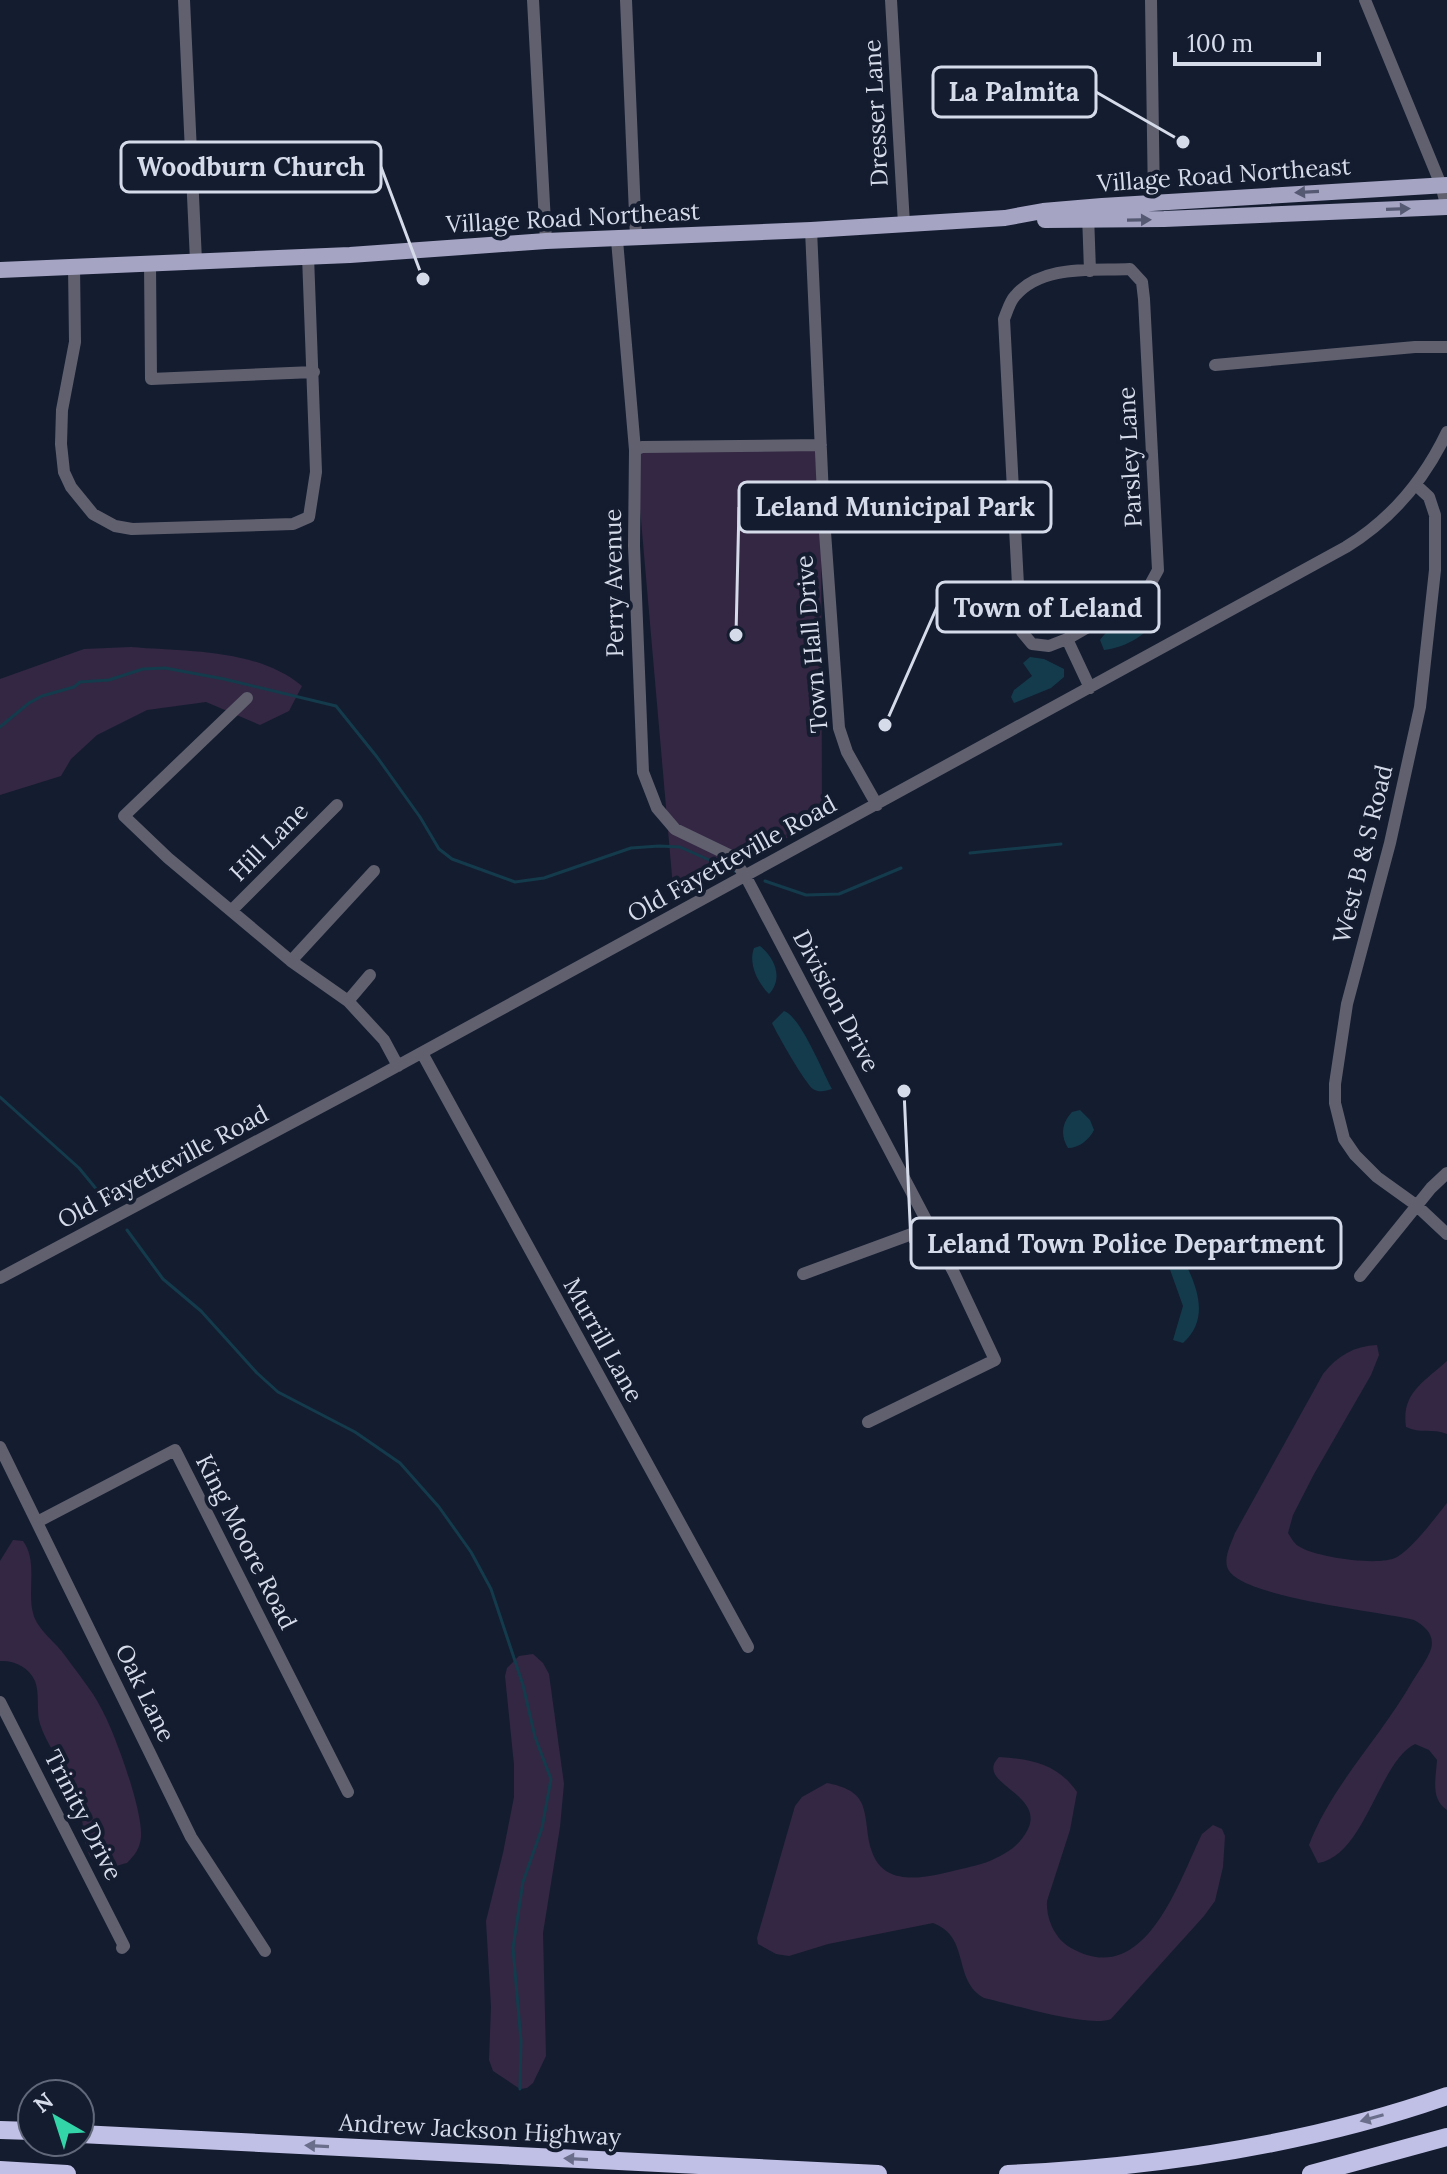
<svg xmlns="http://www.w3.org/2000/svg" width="1447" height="2174" font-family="Lora,serif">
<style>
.green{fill:#342743}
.water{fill:#143b4b}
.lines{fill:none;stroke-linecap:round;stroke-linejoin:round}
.stream{stroke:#143b4b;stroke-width:3}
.minor{stroke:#60606f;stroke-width:12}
.major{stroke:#a5a4c3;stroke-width:16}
.highway{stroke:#c0bfe5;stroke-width:18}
.oneway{fill:#555972}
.oneway2{fill:#6a6e8a}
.labels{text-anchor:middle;stroke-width:8;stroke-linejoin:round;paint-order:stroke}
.street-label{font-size:24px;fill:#d5dbe9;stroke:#141c30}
.leader{fill:none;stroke:#d5dbe9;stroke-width:3}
.callout-dot{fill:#d5dbe9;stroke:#141c30;stroke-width:3}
.callout{fill:#141c30;stroke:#d5dbe9;stroke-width:3}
.callout-label{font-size:26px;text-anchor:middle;font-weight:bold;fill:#d5dbe9}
</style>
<rect width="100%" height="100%" fill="#141c30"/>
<path class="green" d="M821,445L822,819L674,899L635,451Z
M131,647C187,652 256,648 302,686L289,711L260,725L206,702L147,710L97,735L71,759L61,776L0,795V679L84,649Z
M1377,1345L1379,1355L1371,1375L1314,1474L1293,1515L1288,1533C1292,1539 1294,1544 1300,1547C1316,1557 1380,1567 1397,1557C1413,1548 1435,1518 1447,1503V1810C1430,1799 1436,1778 1437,1760L1429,1750L1415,1744C1379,1761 1365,1856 1318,1863L1309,1845C1332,1785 1380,1738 1412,1682C1418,1672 1427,1660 1431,1649C1435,1635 1425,1626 1414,1620C1380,1611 1242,1598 1228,1569C1223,1558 1231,1544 1235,1533L1323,1374C1337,1356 1354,1346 1377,1345Z
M1447,1361V1434C1433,1428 1420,1434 1406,1427C1401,1393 1424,1382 1447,1361Z
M13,1540L23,1541C38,1561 27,1590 33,1613C37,1630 57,1643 66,1657C78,1674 92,1690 101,1708C115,1733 143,1810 141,1837C140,1848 135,1855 127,1863C118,1865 106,1871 98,1865C80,1853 85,1820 79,1801C72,1774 49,1752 40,1724C36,1711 40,1694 35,1681C29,1667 14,1660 0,1661V1561Z
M533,1654L543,1663L549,1674L564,1784L560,1827L543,1933L546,2056L533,2083L527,2088L520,2089L493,2071L489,2060L491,2007L486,1921L503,1853L514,1797V1765L505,1676L507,1668L519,1656Z
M999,1757C1031,1759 1058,1764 1077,1792L1070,1830L1047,1901C1046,1919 1055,1939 1071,1948C1145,1990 1178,1883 1202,1834L1213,1825L1222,1829L1225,1836L1223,1867L1215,1901L1204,1916L1111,2019C1088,2028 1011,2004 984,1998C952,1980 971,1937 933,1923L828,1944L789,1956L776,1954L758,1944L757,1938L795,1806L802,1797L827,1783C841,1786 856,1790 862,1804C868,1819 866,1837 872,1852C885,1889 929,1877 957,1870C969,1867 981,1865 992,1860C1009,1852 1019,1846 1028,1829C1045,1793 973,1783 999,1757Z"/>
<path class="water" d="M1150,610L1157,621C1144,636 1124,648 1104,650L1100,640C1110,626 1133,613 1150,610Z
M1030,657L1044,659L1064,669V677L1051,688L1014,703L1011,697L1014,690L1032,676L1023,663Z
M760,946C776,959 783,979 769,994C758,983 748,964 754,948Z
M784,1011C801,1017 822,1071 832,1089C826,1091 819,1093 813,1089C805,1083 777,1034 772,1023Z
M1080,1110L1090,1120L1094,1130C1089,1140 1079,1148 1068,1148C1060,1135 1062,1123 1072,1112Z
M1169,1244L1177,1247C1193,1278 1214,1315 1183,1343L1173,1340L1183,1306L1168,1264L1165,1247Z"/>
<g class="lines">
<path class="stream" d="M0,727L29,703L42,696L74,687L80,682L109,680L143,669L165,668L224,679L336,706L377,757L420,817L439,849L452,859L515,882L544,878L631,848L659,846L680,847L734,871
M970,853L1061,844
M765,881L806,895L839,894L901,868
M0,1097L79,1168L111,1207
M127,1230L163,1279L201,1311L257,1373L278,1392L355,1432L400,1463L439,1507L471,1552L491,1589L523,1685L535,1737L551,1779L542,1828L523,1882L513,1948L521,2041L520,2089"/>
<path class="minor" d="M184,0L196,261
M533,0L546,241
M626,0L636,238
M891,0L904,224
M1151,0L1154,203
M1365,0L1441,185L1447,208
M1088,214L1090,271
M811,230L824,518L839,728L847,752L877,805
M617,240L635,450L634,546L643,772L657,808L675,829L731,856L746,877L954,1273L995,1360L868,1422
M150,263L151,379L314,372
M74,266L75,342L62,410L61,444L64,472L71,487L93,514L115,526L132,529L293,524L309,517L316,472L308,256
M1215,365L1415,347H1447
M635,450L642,447L821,445
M1416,485L1429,497L1435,515V570L1420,707L1390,843L1347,1004L1335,1084V1103L1344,1139L1355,1155L1377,1177L1416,1205L1447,1234
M1067,639L1049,646L1032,644L1022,632L1020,623L1004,319C1007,312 1010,301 1015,296C1042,264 1093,271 1130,269L1142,282L1144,299L1158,570L1145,594L1067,639L1090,688
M247,698L124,816L168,858L291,961L348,1001L384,1040L398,1066
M232,910L337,805
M291,961L374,871
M348,1001L370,975
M422,1053L748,1647
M803,1274L928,1228
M1360,1276L1431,1188L1447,1173
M0,1278L368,1082L1346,547C1392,519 1424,480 1447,432
M0,1447L191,1837L265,1951
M37,1522L175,1450L348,1792
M0,1702L124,1946L122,1948"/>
<path class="major" d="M1045,220L1164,219L1447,207
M0,270L350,255L546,241L811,230L1005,218L1043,211L1102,206L1447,185"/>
<path class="highway" d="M0,2130L32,2131
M80,2134L878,2174
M0,2170L67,2174
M1008,2174C1156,2167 1307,2145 1447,2096
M1311,2174L1447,2137"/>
</g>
<defs><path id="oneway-solid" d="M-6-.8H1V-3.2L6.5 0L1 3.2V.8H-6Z" transform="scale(2)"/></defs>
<g class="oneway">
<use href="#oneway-solid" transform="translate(1307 192) rotate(177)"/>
<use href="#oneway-solid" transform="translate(1398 209) rotate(-2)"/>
<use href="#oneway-solid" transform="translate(1139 220) rotate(-1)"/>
</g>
<g class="oneway2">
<use href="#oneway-solid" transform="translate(1372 2118) rotate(164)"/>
<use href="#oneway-solid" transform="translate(317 2146) rotate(-177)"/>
<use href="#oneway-solid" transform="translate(576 2159) rotate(-177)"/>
</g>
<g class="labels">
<g class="street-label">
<text transform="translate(876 113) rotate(-93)" y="8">Dresser Lane</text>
<text transform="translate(1224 175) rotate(-4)" y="8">Village Road Northeast</text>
<text transform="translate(573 218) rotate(-3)" y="8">Village Road Northeast</text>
<text transform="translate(1130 457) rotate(-93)" y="8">Parsley Lane</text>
<text transform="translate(614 583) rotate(-91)" y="8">Perry Avenue</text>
<text transform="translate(812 644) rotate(-95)" y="8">Town Hall Drive</text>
<text transform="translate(269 842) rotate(-45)" y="8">Hill Lane</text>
<text transform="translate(1363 854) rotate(-76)" y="8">West B &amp; S Road</text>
<text transform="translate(732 859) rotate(-29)" y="8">Old Fayetteville Road</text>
<text transform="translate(836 1001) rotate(62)" y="8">Division Drive</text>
<text transform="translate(163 1167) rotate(-28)" y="8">Old Fayetteville Road</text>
<text transform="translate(603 1340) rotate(61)" y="8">Murrill Lane</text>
<text transform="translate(246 1542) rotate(63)" y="8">King Moore Road</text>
<text transform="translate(145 1693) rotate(64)" y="8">Oak Lane</text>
<text transform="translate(83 1815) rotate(63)" y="8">Trinity Drive</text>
<text transform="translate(480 2130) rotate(3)" y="8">Andrew Jackson Highway</text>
</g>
</g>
<path class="leader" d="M1183 142L1096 92M423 279L381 167M736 635L739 507M885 725L937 607M904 1091L911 1243"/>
<g class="callout-dot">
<circle cx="1183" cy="142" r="8"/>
<circle cx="423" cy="279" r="8"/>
<circle cx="736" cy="635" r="8"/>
<circle cx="885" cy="725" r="8"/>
<circle cx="904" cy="1091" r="8"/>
</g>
<g class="callout">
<rect x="933" y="67" width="163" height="50" rx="8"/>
<rect x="121" y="142" width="260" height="50" rx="8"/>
<rect x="739" y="482" width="312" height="50" rx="8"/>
<rect x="937" y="582" width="222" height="50" rx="8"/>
<rect x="911" y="1218" width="430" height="50" rx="8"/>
</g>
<g class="callout-label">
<text x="1014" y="101">La Palmita</text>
<text x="251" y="176">Woodburn Church</text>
<text x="895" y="516">Leland Municipal Park</text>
<text x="1048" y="617">Town of Leland</text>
<text x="1126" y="1253">Leland Town Police Department</text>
</g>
<g transform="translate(56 2118) rotate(321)"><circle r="38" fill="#141c30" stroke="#61687a" stroke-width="2"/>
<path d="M0-6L14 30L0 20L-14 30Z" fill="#33d4a8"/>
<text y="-12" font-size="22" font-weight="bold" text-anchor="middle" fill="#d5dbe9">N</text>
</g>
<path d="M1175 52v12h144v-12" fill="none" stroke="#d5dbe9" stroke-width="4"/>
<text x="1187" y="52" font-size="24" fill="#d5dbe9" stroke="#141c30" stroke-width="6" paint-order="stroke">100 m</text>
</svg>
